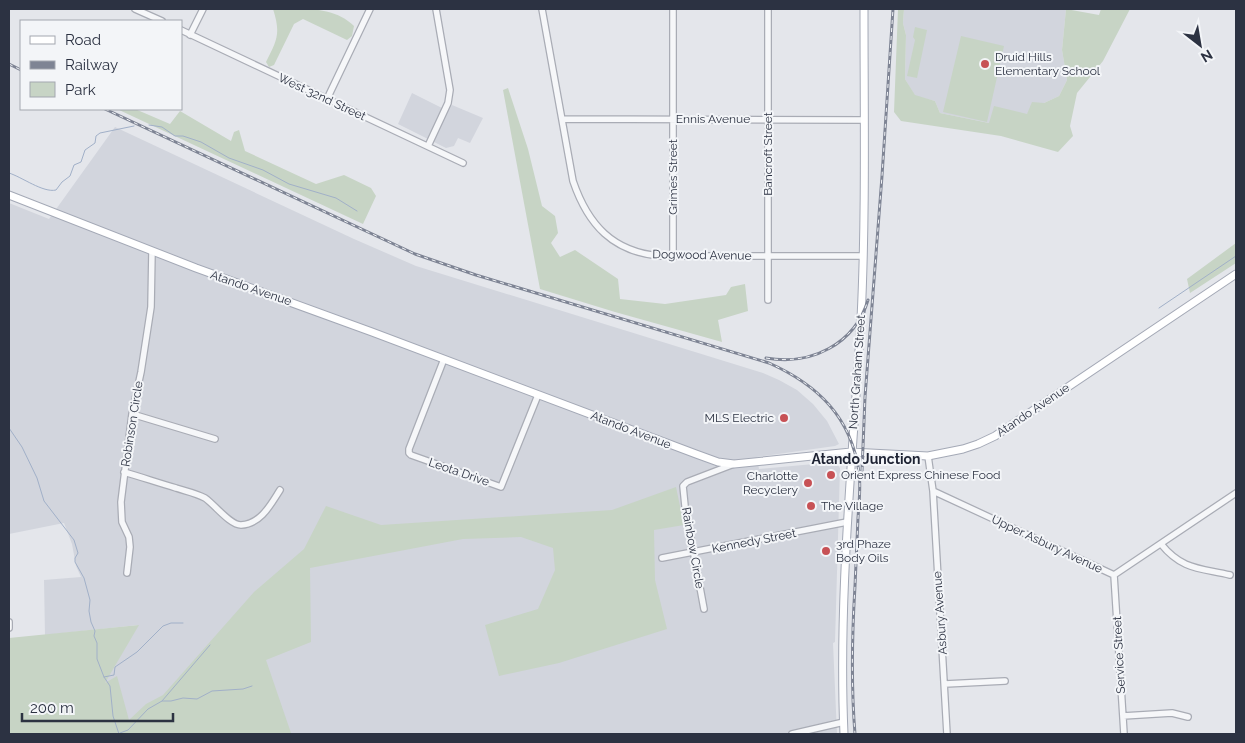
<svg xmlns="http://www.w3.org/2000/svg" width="1245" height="743" font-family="Raleway,sans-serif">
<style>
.built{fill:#d2d5dd}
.green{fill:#c7d4c5}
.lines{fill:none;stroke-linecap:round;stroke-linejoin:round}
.stream{stroke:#a1b0c8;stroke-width:1}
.minor-casing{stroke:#a9acb5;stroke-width:8}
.major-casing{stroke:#a4a9b6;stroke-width:9}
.minor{stroke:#f6f7f9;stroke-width:5.5}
.major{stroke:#fff;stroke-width:7}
.rail-casing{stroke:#7e8494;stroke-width:3}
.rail{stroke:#f3f5f8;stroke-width:1;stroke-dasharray:4;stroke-linecap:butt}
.poi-dot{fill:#c75155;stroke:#f3f5f8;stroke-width:2}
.labels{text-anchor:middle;stroke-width:4;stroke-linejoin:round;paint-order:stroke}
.poi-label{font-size:12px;fill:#2c3242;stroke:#f3f5f8;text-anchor:start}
.street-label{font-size:12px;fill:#2c3242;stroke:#f3f5f8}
.neighbourhood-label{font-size:14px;font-weight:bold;fill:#1e2333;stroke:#f3f5f8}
</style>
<rect width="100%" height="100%" fill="#e4e6eb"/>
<path class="built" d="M904,9H1066L1062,50L1067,80L1059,96L1044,103L1027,114L989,123L940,113L935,101L915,96L905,79L906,35L903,23Z
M412,93L448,111L452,105L483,118L470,143L458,138L454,146L446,148L398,124Z
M115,127L354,239L416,266L763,373L779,380L797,390L813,404L827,421L839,444L835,446L757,457L759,469L814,464V462L828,461L835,462L840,468L835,642L833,643L837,734H118L104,684L138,625L45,635L44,580L81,577L76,566L72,544L64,523L9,534V203L49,219Z"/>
<path class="green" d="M273,9C301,9 333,5 354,26L352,36L347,40L303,19L294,24L274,65L269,67L266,62C277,40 281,34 273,9Z
M898,9H904L903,23L906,35L905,79L915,95L935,101L940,113L989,123L994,106L1027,114L1032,102L1044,103L1059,96L1067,80L1062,50L1066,9L1099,15L1101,9H1130L1103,61L1077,93L1070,126L1073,136L1058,152L1001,136L901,121L894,112Z
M915,27L927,30L917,78L907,76L915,40L913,37Z
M961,36L1004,46L987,122L943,112Z
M508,88L528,149L542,206L555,216L558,233L551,243L560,257L575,250L618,279L620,299L665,304L726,295L731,287L745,284L748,311L718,320L722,342L615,312L540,289L503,90Z
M117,109H135L170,124L180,111L231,141L234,132L239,130L245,151L316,184L344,175L371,188L376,196L363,224Z
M1236,243V263L1190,293L1187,279Z
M676,487L684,525L654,530L655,580L667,629L559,663L499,676L485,625L538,609L555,570L553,548L521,537L463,539L310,568L311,642L266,660L291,733L286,734H9V638L139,625L105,683L117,676L129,720L146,704L163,695L254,592L304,549L326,506L381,525L612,510Z"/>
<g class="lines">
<path class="stream" d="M149,125L162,127L175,136H183L201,142L229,158L263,170L289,184L336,198L357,211
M9,173C22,177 43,193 56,190L62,182L70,176L74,165L81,162L85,150L95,143L96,136L100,133L134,126
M1159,308L1236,256
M9,428L22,447L37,478L44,501L74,540L78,553L75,558V562L84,578L90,600L89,611L91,622L95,631L94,636L97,643V659L104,677L110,686L113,716L119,734
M104,677L114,675L115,667L137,652L163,626L171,623H183
M162,701L210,645
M120,733L128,730L148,709L162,701H171L183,698L197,699L212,691L243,689L252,686"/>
<g class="minor-casing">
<path id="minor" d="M135,9L162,21
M542,9L573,181C588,225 613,252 660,256H863
M181,30L463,163
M190,35L203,9
M327,99L370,9
M562,119L864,120
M428,146L448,103L450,90L436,9
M673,256V9
M768,300V9
M444,359L409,449V453L411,455L501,487L538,395
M132,414L215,439
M928,456L933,491L1114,575L1236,493
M124,472C141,477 159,483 176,488C185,491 196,493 205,498C215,505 230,525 241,525C261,524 271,504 280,490
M933,491L947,734
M1161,544C1182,570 1200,568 1230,575
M662,558L847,522
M127,573L130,547L129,537L122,522L121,502L132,414L141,372L151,307L152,251
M1114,575L1124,734
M704,609L685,506L683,486L687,482L734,464
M9,622V628
M945,684L1005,681
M1123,716L1172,713L1188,717
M792,734L844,722"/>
</g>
<g class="major-casing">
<path id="major" d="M9,195L196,268L372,332L696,454L718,462L734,464L851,452L928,456L963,449L978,444L995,436L1236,274
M844,734C838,595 853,457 861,319C866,216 864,112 864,9"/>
</g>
<use href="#minor" class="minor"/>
<use href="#major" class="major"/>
<g class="rail-casing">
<path id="rail" d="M9,64L21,70
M105,109L415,254L476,275L769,363C818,385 851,417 859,472C861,487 859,503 858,518C857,540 856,563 855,586C852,635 851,685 855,734
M766,358C811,366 855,344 868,300
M862,471L865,397L882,176L893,9"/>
</g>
<use href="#rail" class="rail"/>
</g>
<g class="poi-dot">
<circle cx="985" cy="64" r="5"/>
<circle cx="784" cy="418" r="5"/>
<circle cx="831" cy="475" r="5"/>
<circle cx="808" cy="483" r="5"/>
<circle cx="811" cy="506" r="5"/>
<circle cx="826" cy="551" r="5"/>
</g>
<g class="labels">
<g class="poi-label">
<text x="995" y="61">Druid Hills<tspan x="995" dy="14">Elementary School</tspan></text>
<text x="774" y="422" text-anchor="end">MLS Electric</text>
<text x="841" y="479">Orient Express Chinese Food</text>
<text x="798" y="480" text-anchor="end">Charlotte<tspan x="798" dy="14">Recyclery</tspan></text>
<text x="821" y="510">The Village</text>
<text x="836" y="548">3rd Phaze<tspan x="836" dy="14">Body Oils</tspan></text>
</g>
<g class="street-label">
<text transform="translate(322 97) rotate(25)" y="4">West 32nd Street</text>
<text x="713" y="123">Ennis Avenue</text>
<text transform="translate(768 154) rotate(-90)" y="4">Bancroft Street</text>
<text transform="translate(673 177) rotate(-90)" y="4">Grimes Street</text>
<text transform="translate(702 255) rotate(1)" y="4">Dogwood Avenue</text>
<text transform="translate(251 288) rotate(19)" y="4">Atando Avenue</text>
<text transform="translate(857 372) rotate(-86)" y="4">North Graham Street</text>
<text transform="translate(1033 410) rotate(-34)" y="4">Atando Avenue</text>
<text transform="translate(132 424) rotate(-81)" y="4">Robinson Circle</text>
<text transform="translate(631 430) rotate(21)" y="4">Atando Avenue</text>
<text transform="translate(459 472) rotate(19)" y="4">Leota Drive</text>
<text transform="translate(754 541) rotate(-11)" y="4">Kennedy Street</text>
<text transform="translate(1047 544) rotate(25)" y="4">Upper Asbury Avenue</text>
<text transform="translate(693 548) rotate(80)" y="4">Rainbow Circle</text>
<text transform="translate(940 613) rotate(-94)" y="4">Asbury Avenue</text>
<text transform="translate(1119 655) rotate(-93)" y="4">Service Street</text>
</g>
<g class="neighbourhood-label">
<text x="866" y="464">Atando Junction</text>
</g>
</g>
<rect width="1245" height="743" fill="none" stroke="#2c3242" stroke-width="20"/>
<rect x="20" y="20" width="162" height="90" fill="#f3f5f8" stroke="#a3a7af"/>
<rect x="30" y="36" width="25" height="8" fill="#ffffff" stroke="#a3a7af"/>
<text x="65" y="45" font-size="15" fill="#2c3242">Road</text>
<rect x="30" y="61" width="25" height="8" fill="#7e8494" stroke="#a3a7af"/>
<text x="65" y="70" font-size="15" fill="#2c3242">Railway</text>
<rect x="30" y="82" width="25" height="15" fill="#c7d4c5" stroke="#a3a7af"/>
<text x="65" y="95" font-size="15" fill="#2c3242">Park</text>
<g transform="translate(1200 45) rotate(149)" stroke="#f3f5f8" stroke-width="4" paint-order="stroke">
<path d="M0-4L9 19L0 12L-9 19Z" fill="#2c3242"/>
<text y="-8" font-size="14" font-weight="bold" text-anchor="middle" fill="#2c3242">N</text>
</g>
<path d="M22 713v8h151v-8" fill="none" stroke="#2c3242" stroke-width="2.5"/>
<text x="30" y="713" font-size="15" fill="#2c3242" stroke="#f3f5f8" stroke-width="4" paint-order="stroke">200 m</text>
</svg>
